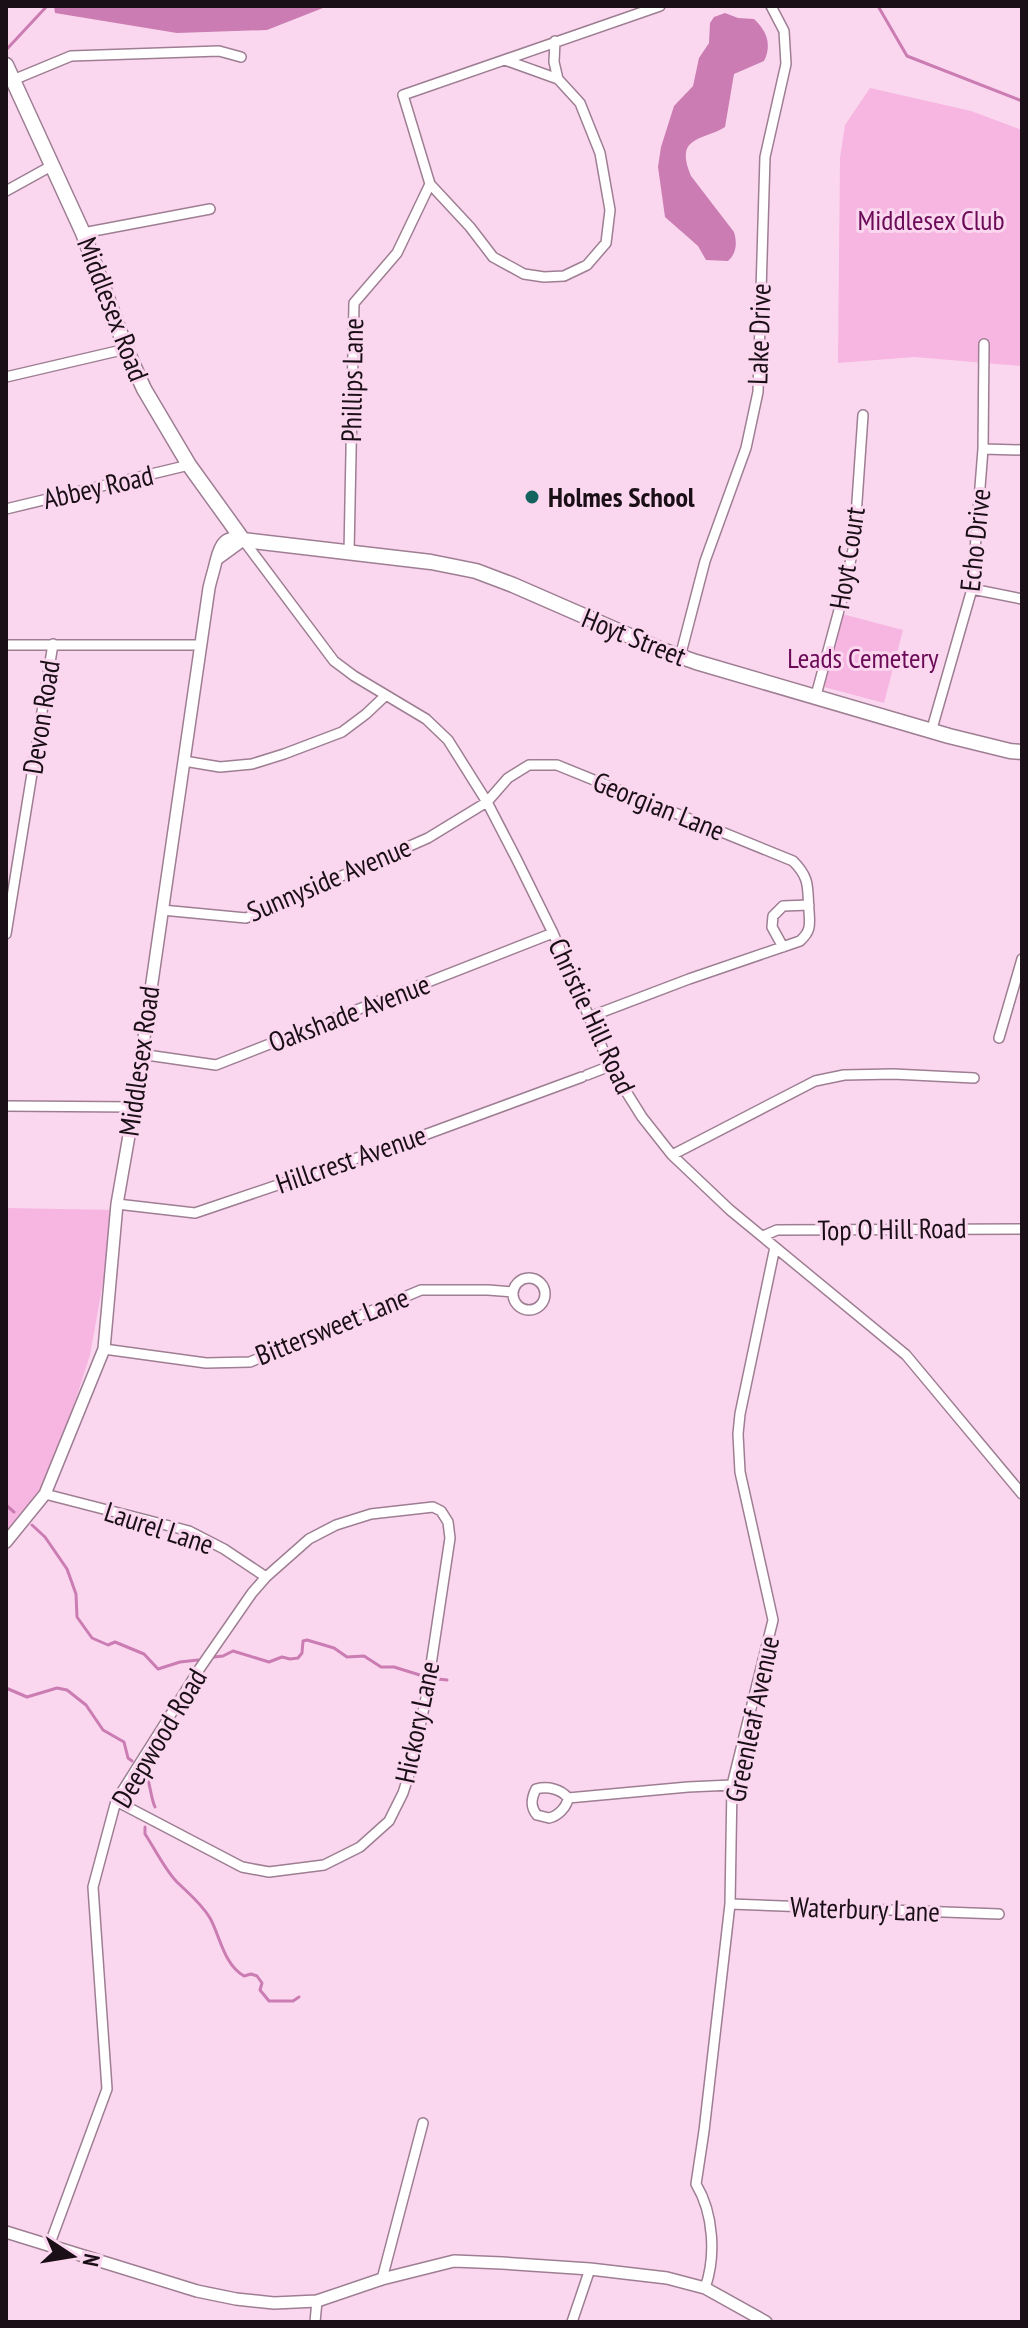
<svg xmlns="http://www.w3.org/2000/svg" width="1028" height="2328" font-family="'PT Sans Narrow',sans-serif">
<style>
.green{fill:#f6b6e1}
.water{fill:#ca7cb3}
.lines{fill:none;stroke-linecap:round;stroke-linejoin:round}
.stream{stroke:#ca7cb3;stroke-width:3}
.minor-casing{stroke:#9e7e93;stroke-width:12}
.tertiary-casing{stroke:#9e7e93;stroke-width:14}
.primary-casing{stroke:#9e7e93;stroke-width:17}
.minor{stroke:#fff;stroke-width:9}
.tertiary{stroke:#fff;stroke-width:11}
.primary{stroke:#fff;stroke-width:14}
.poi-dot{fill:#15635f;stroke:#fad7ee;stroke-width:3}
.labels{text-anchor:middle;stroke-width:6;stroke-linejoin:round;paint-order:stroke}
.park-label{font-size:28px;fill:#6b0a57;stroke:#fad7ee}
.street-label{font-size:28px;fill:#1b0f17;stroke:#fad7ee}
.poi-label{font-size:28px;font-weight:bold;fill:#1b0f17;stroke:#fad7ee;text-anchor:start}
</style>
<rect width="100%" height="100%" fill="#fad7ee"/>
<path class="green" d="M870,88L971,111L1022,130V366L914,357L838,363L840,158L845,125Z
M842,614L903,630L884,703L824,687Z
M6,1208L116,1210L90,1355L72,1411L41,1491L6,1542Z"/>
<path class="water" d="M54,6H328L267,30L177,33L55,13Z
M725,13L738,18L754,19C767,31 772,45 764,61L734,74L725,127C702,141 674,136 691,176L734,232C737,242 737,253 728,261L706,260L698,246L665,217L658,167L661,147L674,106L693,86L699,58L709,43L710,23L714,17Z"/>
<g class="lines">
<path class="stream" d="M878,6L907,56L1022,101
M6,50L47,6
M6,1505L14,1512
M32,1525L45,1537L67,1569L76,1594L77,1617L92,1638L108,1645L115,1642L144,1654L158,1669L180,1662L198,1660
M214,1657L223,1656L233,1651L269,1662L282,1657L290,1659L298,1658L302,1653L303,1641L307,1640L334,1648L347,1657L364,1656L381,1667H394L423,1676
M438,1679L447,1680
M6,1688L27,1697L57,1688L67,1690L86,1705L103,1730L124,1742L128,1758L132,1761
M144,1770C150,1778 150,1796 155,1807
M145,1827V1834C155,1849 164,1868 176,1881C188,1893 201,1903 210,1918C220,1936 224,1965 244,1976L251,1974L257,1976L262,1983L260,1990L269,2001H293L299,1997"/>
<g class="minor-casing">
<path id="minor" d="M505,60L558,79
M13,80L71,56L219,51L241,57
M430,184L470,227L493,257L524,274L544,277L564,276L587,265L606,243L610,210L600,153L580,103L558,79L554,62L555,41
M6,191L53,165
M83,233L210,209
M6,377L126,349
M983,449L1022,450
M6,509L189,465
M244,541L334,661L354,676L426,719L448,740L487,802L516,858L553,933L610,1066L642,1117L672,1155L730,1210L906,1355L1022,1494
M349,553L354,303L397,253L430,184L403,95L660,6
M972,589L1022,599
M6,645H201
M680,657L705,561L746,448L758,392L765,157L786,64L784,31L771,6
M815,699L842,599L854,545L863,415
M931,732L972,589L983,449L984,344
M184,761L220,767L252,764L284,754L342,732L366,714L385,696
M162,910L246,918L428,838L487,802L508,778L529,765H557L793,861C811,879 807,888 809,911C810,925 811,931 800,941L689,979L589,1017
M6,934L53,644
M783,947L772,927L773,916L783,906L809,905
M999,1038L1022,959
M140,1054L216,1065L553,933
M587,1075L610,1066
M6,1106L134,1107
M672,1155L815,1081L844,1075L893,1074L974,1078
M117,1204L195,1213L419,1137L582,1077
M763,1236L777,1230L1022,1229
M513 1294a16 16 0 1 1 32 0a16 16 0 1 1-32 0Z
M104,1349L206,1363L250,1362L421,1290H488L513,1292
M45,1494L189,1531L224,1549L266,1577
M568,1798C561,1789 548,1786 536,1789C531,1799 530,1807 537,1815L549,1818C558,1816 567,1807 568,1798L688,1787L732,1785
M730,1904L999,1914
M49,2246L107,2089L93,1887L116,1801L200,1668L252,1593L266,1577L309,1539L336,1525L371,1514L433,1507L441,1511L448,1522L450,1538L426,1698L411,1768L403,1793L389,1821L360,1847L324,1865L269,1872L242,1867L116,1801
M382,2279L423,2123
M705,2288C716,2257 714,2214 696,2184L704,2131L730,1904L732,1785L773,1620L740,1472L738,1434L740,1414L775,1247
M315,2322L317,2301
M572,2322L590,2269"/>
</g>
<g class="tertiary-casing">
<path id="tertiary" d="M217,559L243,540
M6,1542L45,1494L104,1349L117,1204L134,1107L209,588C211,579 214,570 216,561C220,545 225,534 243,540
M6,2232L197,2291L236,2299L274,2303L317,2301L382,2279L454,2261L502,2263L590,2269L667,2278L705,2288L766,2322"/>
</g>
<g class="primary-casing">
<path id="primary" d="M6,65L83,233L126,349L144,389L189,465L243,540L431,562L476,571L513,585L662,650L696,662L949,736L1010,751L1022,752"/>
</g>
<use href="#minor" class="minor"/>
<use href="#tertiary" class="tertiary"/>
<use href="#primary" class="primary"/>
</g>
<circle class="poi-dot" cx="532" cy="497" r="8"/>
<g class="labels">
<g class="park-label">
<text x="931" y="230">Middlesex Club</text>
<text x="863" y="668">Leads Cemetery</text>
</g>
<g class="street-label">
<text transform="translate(113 309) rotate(69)" y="10">Middlesex Road</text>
<text transform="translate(759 334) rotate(-88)" y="10">Lake Drive</text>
<text transform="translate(352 380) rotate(-89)" y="10">Phillips Lane</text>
<text transform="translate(98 487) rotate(-13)" y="10">Abbey Road</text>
<text transform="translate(975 540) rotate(-84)" y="10">Echo Drive</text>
<text transform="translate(847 558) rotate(-81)" y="10">Hoyt Court</text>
<text transform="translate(634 637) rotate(22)" y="10">Hoyt Street</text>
<text transform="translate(41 717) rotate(-81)" y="10">Devon Road</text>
<text transform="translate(659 806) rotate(22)" y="10">Georgian Lane</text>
<text transform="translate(329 879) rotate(-23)" y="10">Sunnyside Avenue</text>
<text transform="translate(349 1013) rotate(-21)" y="10">Oakshade Avenue</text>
<text transform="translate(592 1016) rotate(65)" y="10">Christie Hill Road</text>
<text transform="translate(139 1061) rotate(-82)" y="10">Middlesex Road</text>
<text transform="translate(351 1159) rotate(-19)" y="10">Hillcrest Avenue</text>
<text transform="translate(892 1229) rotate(-1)" y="10">Top O Hill Road</text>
<text transform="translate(332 1326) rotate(-22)" y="10">Bittersweet Lane</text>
<text transform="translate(159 1528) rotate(18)" y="10">Laurel Lane</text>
<text transform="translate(752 1719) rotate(-78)" y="10">Greenleaf Avenue</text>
<text transform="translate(417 1722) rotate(-78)" y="10">Hickory Lane</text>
<text transform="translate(159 1738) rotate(-59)" y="10">Deepwood Road</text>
<text transform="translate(865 1909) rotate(2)" y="10">Waterbury Lane</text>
</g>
<g class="poi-label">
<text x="548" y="507">Holmes School</text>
</g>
</g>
<rect width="1028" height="2328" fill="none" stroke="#1b0f17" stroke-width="16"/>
<g transform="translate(72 2256) rotate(102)" stroke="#fad7ee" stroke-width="6" paint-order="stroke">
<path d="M0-6L14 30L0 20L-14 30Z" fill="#1b0f17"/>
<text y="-12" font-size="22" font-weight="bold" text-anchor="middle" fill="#1b0f17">N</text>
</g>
</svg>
